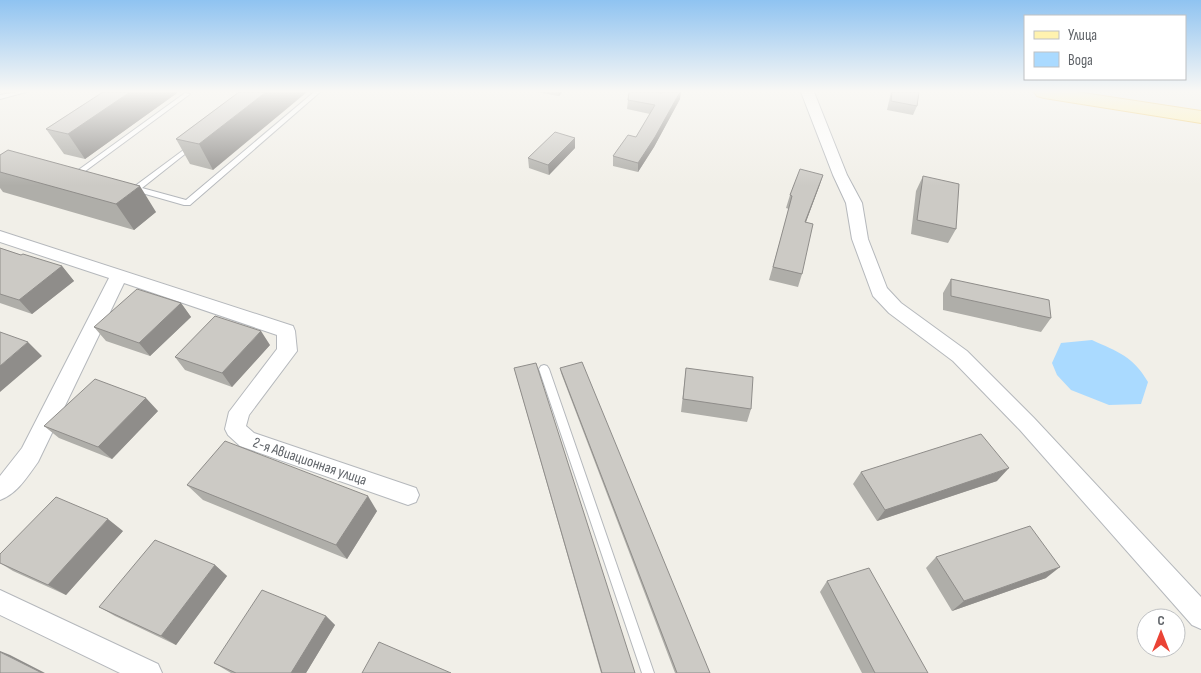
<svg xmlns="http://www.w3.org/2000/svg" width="1201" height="673" font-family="'Sofia Sans Condensed',sans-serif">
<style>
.water{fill:#aadaff}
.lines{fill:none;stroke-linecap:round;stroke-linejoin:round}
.service-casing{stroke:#b5b8bc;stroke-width:2}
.minor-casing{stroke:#b5b8bc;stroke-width:2}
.primary-casing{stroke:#f2c960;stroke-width:2}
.service{fill:#fff;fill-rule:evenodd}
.minor{fill:#fff;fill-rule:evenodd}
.primary{fill:#fff2af;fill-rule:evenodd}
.wall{fill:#afaea9}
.shaded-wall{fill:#8f8d8a}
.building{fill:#cccac5;stroke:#8f8d8a}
.labels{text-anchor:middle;stroke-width:4;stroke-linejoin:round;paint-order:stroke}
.street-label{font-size:15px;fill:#5f6368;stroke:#fff}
</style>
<rect width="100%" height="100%" fill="#f1efe8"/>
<path class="water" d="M1092,340C1118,352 1133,356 1148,382L1141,404L1109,405L1071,390L1057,375L1052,363L1061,343Z"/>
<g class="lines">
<g class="service-casing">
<path id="service" d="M17,92H26L0,99V95Z
M314,92H320L190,205H184L128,189L127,187L131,185L135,186L193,143L195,144V146L142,188L186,200Z
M185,93L190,94L84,172L89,173V177H87L77,173V171Z
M544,365L547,366L549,369L654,673H642L539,369L541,366Z"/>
</g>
<g class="minor-casing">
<path id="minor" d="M801,92H814L847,175L862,203L868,239L887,288L901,303L967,351L1034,418L1201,597V629L1192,625L1020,430L953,361L889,313L873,296L852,239L846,203L833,175Z
M0,231L293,326L295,331L297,351L249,415L246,426L254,433L416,488L419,495L416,502L408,505L240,446L228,435L225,429L229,412L277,349V335L124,283L38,462C27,477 18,493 0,500V476L22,448L109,278L0,242Z
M0,590L158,664L162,673H120L0,615Z"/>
</g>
<g class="primary-casing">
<path id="primary" d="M1034,92H1077L1201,111V123L1044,98L1037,96Z"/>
</g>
<use href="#service" class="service"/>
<use href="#minor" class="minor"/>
<use href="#primary" class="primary"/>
</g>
<path class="wall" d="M103,92H176L177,93L85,159L64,154L46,129Z
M239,92L213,170L190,164L176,139Z
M536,92H562L559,96Z
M891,92H919L917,106L913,115L887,110Z
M680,99L654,147L638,172L613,166V156L636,137L650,114L627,109L628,100Z
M575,148L549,175L529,168L528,158Z
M0,155L156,212L134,230L3,192L0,188Z
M823,175L806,222L802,274L798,287L769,280L789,209L786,208L790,195Z
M923,176L956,229L948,243L911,234L916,191Z
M0,248L21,255L62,266L74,281L32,314L0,303Z
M951,279L1051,318L1041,332L943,310V293Z
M181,303L191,317L150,356L106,341L94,327Z
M270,345L232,387L185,370L175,357Z
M514,368L635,673H601Z
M560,368L710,673H675L561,373Z
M686,368L751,409L747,422L681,412Z
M158,411L112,459L59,438L44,426Z
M861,472L997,481L877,521L853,484Z
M187,485L377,511L347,559L203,500Z
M123,531L66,595L13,571L0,563V554Z
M936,557L1046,578L952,611L926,568Z
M215,565L227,576L176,645L115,616L99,607Z
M827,581L928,673H862L820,592Z
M326,616L335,625L306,673H231L214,663Z"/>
<path class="shaded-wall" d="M130,92H176L177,93L85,159L68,134Z
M266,92H307L213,170L199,144Z
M558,92H562L559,96Z
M680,92H681L680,99L654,147L638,172V163Z
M575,138V148L549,175L548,165Z
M823,175L819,187L801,235L805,222Z
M140,186L156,212L134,230L116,204Z
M62,266L74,281L32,314L19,300Z
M181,303L191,317L150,356L139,343Z
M261,331L270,345L232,387L222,373Z
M28,342L42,356L0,392V366Z
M146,398L158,411L112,459L98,447Z
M1009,468L997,481L877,521L885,510Z
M368,496L377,511L347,559L336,545Z
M108,519L123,531L66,595L48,585Z
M215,565L227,576L176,645L161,636Z
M1060,567L1046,578L952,611L964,601Z
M326,616L335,625L306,673H291Z
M0,651L10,655L45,673H42L0,652Z"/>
<path class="building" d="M103,92H130L68,134L46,129Z
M239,92H266L199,144L176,139Z
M629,92H654L662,93L663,92H680L655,137L638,163L613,156L628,135L636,137L655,105L628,100Z
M892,92H919L917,106L891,101Z
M555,132L575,138L548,165L528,158Z
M8,150L140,186L116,204L0,172V155Z
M800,169L823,175L805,222L813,224L802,274L773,267L792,196L790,195Z
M923,176L959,184L956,229L917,220Z
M0,248L21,255L23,254L62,266L19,300L0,294Z
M951,279L1049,300L1051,318L951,296Z
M137,289L181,303L139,343L94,327Z
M215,316L261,331L222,373L175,357Z
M0,332L28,342L0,366Z
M582,362L710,673H677L560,368Z
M536,363L635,673H602L514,368Z
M686,368L753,377L751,409L683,399Z
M95,379L146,398L98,447L44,426Z
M981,434L1009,468L885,510L861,472Z
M225,441L368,496L336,545L187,485Z
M56,497L108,519L48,585L0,563V554Z
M1030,526L1060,567L964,601L936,557Z
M155,540L215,565L161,636L99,607Z
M869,568L928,673H875L827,581Z
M262,590L326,616L291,673H236L214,663Z
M379,642L451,673H362Z
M0,652L42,673H0Z"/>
<linearGradient id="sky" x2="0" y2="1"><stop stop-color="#8fc3f1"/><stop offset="0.49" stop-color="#f9f8f5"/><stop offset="1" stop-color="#f9f8f5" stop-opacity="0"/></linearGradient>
<rect width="1201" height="186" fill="url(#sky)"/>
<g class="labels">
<g class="street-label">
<text transform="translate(310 461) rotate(19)" y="5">2-я Авиационная улица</text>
</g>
</g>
<rect x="1024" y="15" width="162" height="65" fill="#ffffff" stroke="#bfc1c3"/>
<rect x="1034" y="31" width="25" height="8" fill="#fff2af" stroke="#bfc1c3"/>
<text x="1068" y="40" font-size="15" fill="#5f6368">Улица</text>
<rect x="1034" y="52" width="25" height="15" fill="#aadaff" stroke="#bfc1c3"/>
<text x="1068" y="65" font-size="15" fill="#5f6368">Вода</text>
<g transform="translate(1161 633)"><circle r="24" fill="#ffffff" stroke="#bfc1c3"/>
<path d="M0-4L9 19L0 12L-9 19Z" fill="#ea4335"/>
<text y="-8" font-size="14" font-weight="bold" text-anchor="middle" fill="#5f6368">С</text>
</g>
</svg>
